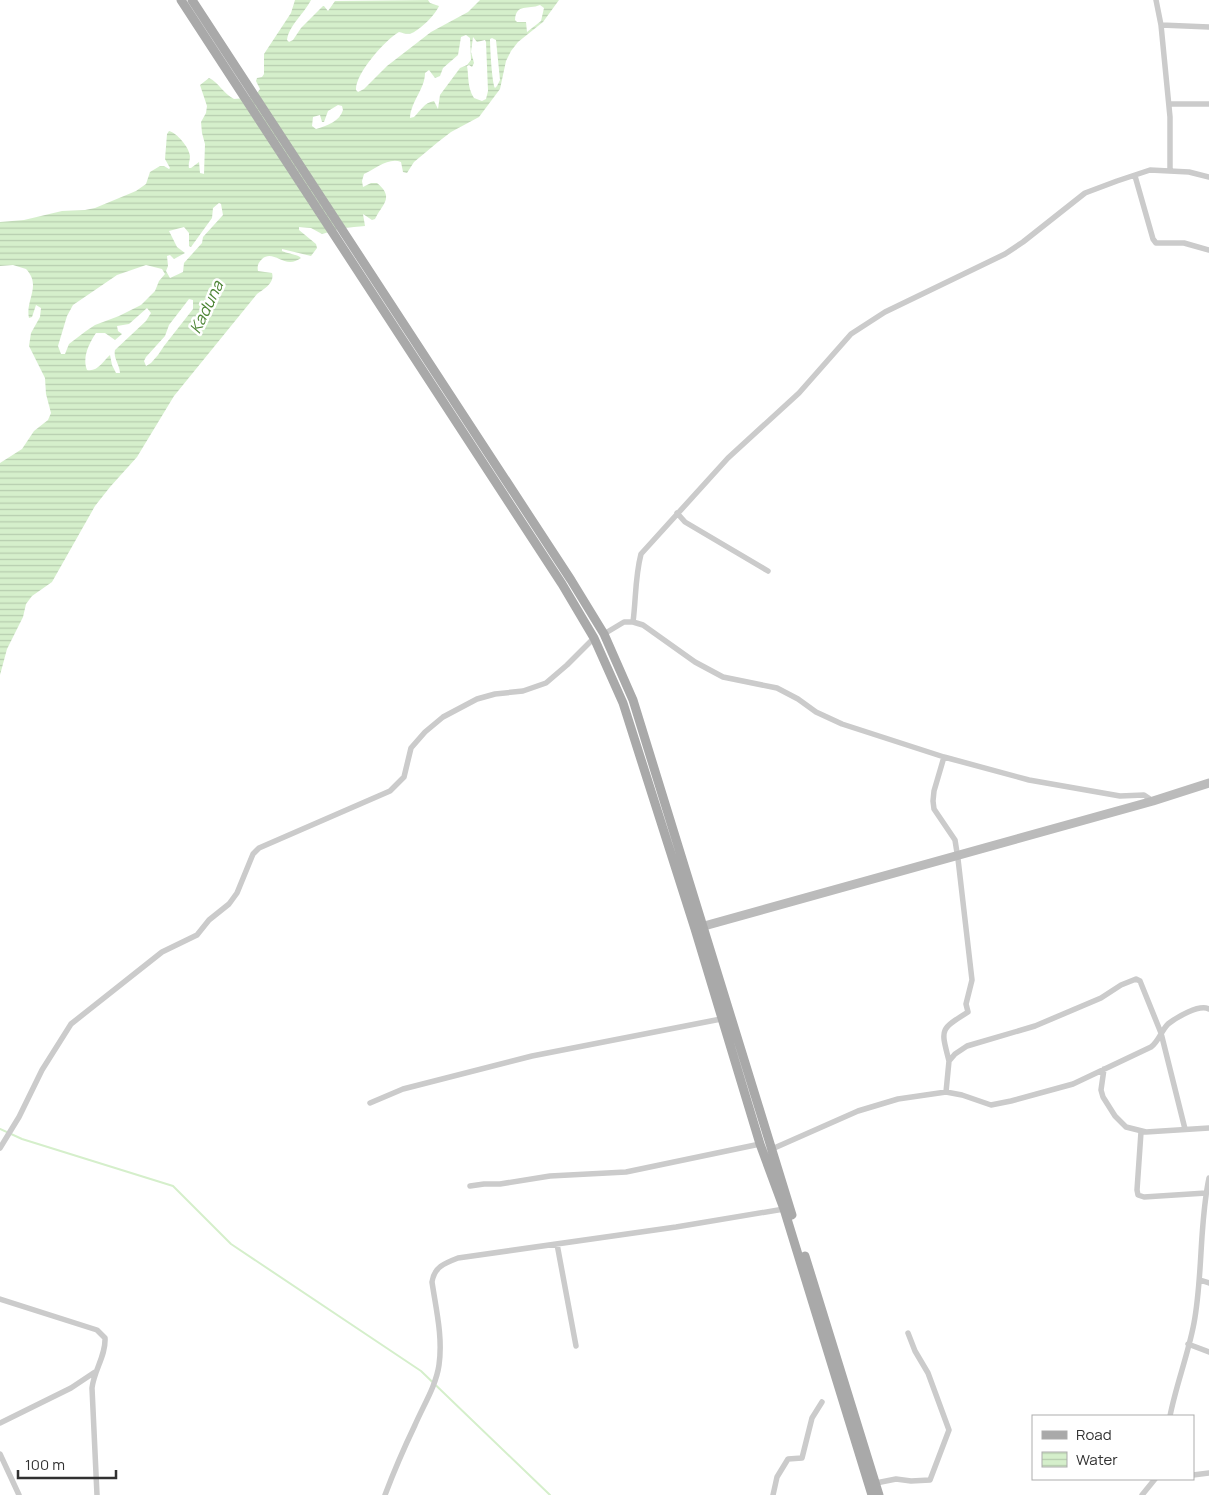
<svg xmlns="http://www.w3.org/2000/svg" width="1209" height="1495" font-family="Manrope,sans-serif">
<style>
.water{fill:url(#water-rules);fill-rule:evenodd}
.lines{fill:none;stroke-linecap:round;stroke-linejoin:round}
.stream{stroke:#d5efcb;stroke-width:2}
.minor{stroke:#cbcbcb;stroke-width:5.5}
.secondary{stroke:#bbb;stroke-width:9}
.primary{stroke:#a9a9a9;stroke-width:9}
.labels{text-anchor:middle;stroke-width:5;stroke-linejoin:round;paint-order:stroke}
.water-label{font-size:16px;font-style:italic;fill:#4c8434;stroke:#fff}
</style>
<defs>
<pattern id="water-rules" width="6" height="5" patternUnits="userSpaceOnUse" patternTransform="scale(1.25)"><rect width="6" height="5" fill="#d5efcb"/><path d="M0 2.5h6" fill="none" stroke="#b7cdaf"/></pattern>
</defs>
<rect width="100%" height="100%" fill="#fff"/>
<path class="water" d="M295,0H311C304,14 289,25 287,40L289,42L293,40L301,28L323,6H324L328,11L335,1L428,0L430,3L439,6C435,15 421,29 412,33C408,35 403,33 399,32C385,40 355,74 356,90L358,92L364,89L387,66L431,32L468,12L480,0H559L543,22L518,42L511,51L506,61L500,89L479,117L451,132L438,142L414,162L407,173L403,172L401,162C389,157 375,169 364,174L362,181L363,187L371,183H377C395,198 382,204 375,219L372,220L363,214L365,226L343,228L322,234L311,228L299,227V230L316,244L317,248L311,256L282,249V251C288,254 297,254 301,258C298,260 294,262 290,262C280,262 271,251 262,259C258,263 257,266 258,271L272,273C275,283 264,289 257,294L174,396L137,457L110,487L95,506L52,582L32,596L26,604L23,617L7,649L0,675V463L22,449L34,431L48,420L51,413L46,394L45,378L29,346L31,333L40,317L41,308L36,305L32,317L29,318C25,300 42,286 26,269L13,265L0,266V222L24,220L62,211L85,210L95,208L136,191L146,184L150,172L160,166H164L169,169L170,168L165,159L167,134L169,131C177,133 189,147 190,156C190,161 188,163 189,168H191L199,162L200,173L204,174L205,144L202,133L201,122L206,113L207,106L200,85L209,78C218,82 224,94 234,99C245,98 254,99 260,89L256,81L257,78L262,77L264,74V54L291,13ZM540,5L544,8L541,21L527,32L526,22H517L515,20C516,3 528,10 540,5ZM466,35L470,38L471,60L467,65L460,68L440,95L438,109L434,101C424,103 421,110 414,117L410,118C411,101 425,89 425,73L429,70L435,78L440,76L443,68L458,55L461,37ZM473,37L477,42L485,40L486,42L488,91L486,99L482,101L474,98C467,87 469,77 467,66L469,65L472,67L474,63L471,52ZM492,38L496,40L500,80L497,86L495,88C492,84 490,47 490,39ZM338,105L342,106L343,110C340,121 327,126 316,129L312,126L313,117L320,115L322,122H324L328,111ZM219,203L221,204L223,215L203,237L202,243L184,263L183,272L170,278L166,271L168,266L167,256L170,255L174,259L185,253L177,247L169,231L184,227L189,233V246L191,247L212,218L213,208ZM146,265L162,269L165,274L159,281L155,291L141,305L119,316L95,325L86,331L69,344L65,354H61L58,346L67,316L73,305L117,275ZM189,299L193,300V309L164,346L158,355L151,363L146,366L144,361L146,357L165,336L169,325ZM147,308L151,313L146,321L115,350C113,358 120,365 120,373H116L112,365L110,355C103,361 98,372 87,370C82,358 89,343 96,333H105L115,340L122,334L118,331L117,326L129,324Z"/>
<g class="lines">
<path class="stream" d="M0,1129L22,1139L173,1186L231,1244L421,1371L550,1495"/>
<path class="minor" d="M1156,0L1161,25L1170,117V170
M1161,25L1209,27
M1169,104H1209
M1135,176L1153,239L1156,243H1184L1209,250
M677,513L685,522L768,571
M633,622C636,599 635,577 641,554L728,458L799,393L851,334L885,312L1005,254L1023,242L1085,193L1117,181L1150,170L1189,172L1209,177
M604,634L624,622H633L643,625L695,662L723,677L777,688L798,699L816,712L842,724L944,757L1029,780L1120,796L1144,795L1153,801
M944,757L934,791L933,801L934,809L955,840L958,859L972,980L966,1004L968,1012C939,1030 941,1029 949,1061
M1104,1069L1101,1090L1103,1097L1115,1116L1126,1127L1146,1132L1209,1128
M946,1092L949,1061L955,1054L967,1046L1035,1026L1101,998L1121,985L1136,979L1140,981L1161,1033L1185,1129
M370,1103L403,1089L532,1056L721,1019
M1141,1132L1137,1190L1138,1195L1144,1197L1206,1193
M0,1148L19,1117L42,1070L71,1024L162,952L197,935L209,920L229,904L237,893L253,854L259,848L390,791L404,777L411,748L425,732L443,717L477,699L495,694L523,691L546,683L567,665L594,638
M772,1149L858,1111L898,1099L946,1092L962,1095L991,1105L1011,1101L1073,1084L1151,1047C1159,1041 1161,1031 1168,1024C1177,1017 1199,1004 1209,1009
M470,1186L484,1184H500L550,1176L626,1172L760,1144
M557,1244L576,1346
M1200,1280L1209,1283
M0,1299L97,1330L105,1338C106,1356 94,1370 92,1388L97,1495
M1188,1344L1209,1352
M1170,1416C1176,1385 1188,1355 1194,1323C1203,1275 1199,1225 1209,1178
M0,1423L71,1388L95,1372
M0,1454L19,1495
M1193,1475L1209,1473
M876,1483L896,1479L911,1481L930,1480L949,1430L928,1373L915,1351L908,1333
M385,1495C394,1471 404,1448 415,1425C423,1406 436,1386 439,1365C443,1337 436,1309 432,1282C434,1267 445,1263 458,1258L676,1227L784,1209
M773,1495L777,1477L788,1459L802,1458L812,1418L822,1402
M1142,1495L1155,1479"/>
<path class="secondary" d="M697,928L1153,801L1209,783"/>
<path class="primary" d="M181,0L562,584L594,638L623,703L695,929L760,1144L784,1209L872,1495
M192,0L571,580L604,634L633,700L792,1215
M805,1256L879,1495"/>
</g>
<g class="labels">
<g class="water-label">
<text transform="translate(206 307) rotate(-64)" y="6">Kaduna</text>
</g>
</g>
<rect x="1032" y="1415" width="162" height="65" fill="#ffffff" stroke="#adadad"/>
<rect x="1042" y="1431" width="25" height="8" fill="#a9a9a9" stroke="#adadad"/>
<text x="1076" y="1440" font-size="15" fill="#313131">Road</text>
<rect x="1042" y="1452" width="25" height="15" fill="url(#water-rules)" stroke="#adadad"/>
<text x="1076" y="1465" font-size="15" fill="#313131">Water</text>
<path d="M18 1470v8h98v-8" fill="none" stroke="#313131" stroke-width="2.5"/>
<text x="25" y="1470" font-size="15" fill="#313131" stroke="#ffffff" stroke-width="4" paint-order="stroke">100 m</text>
</svg>
